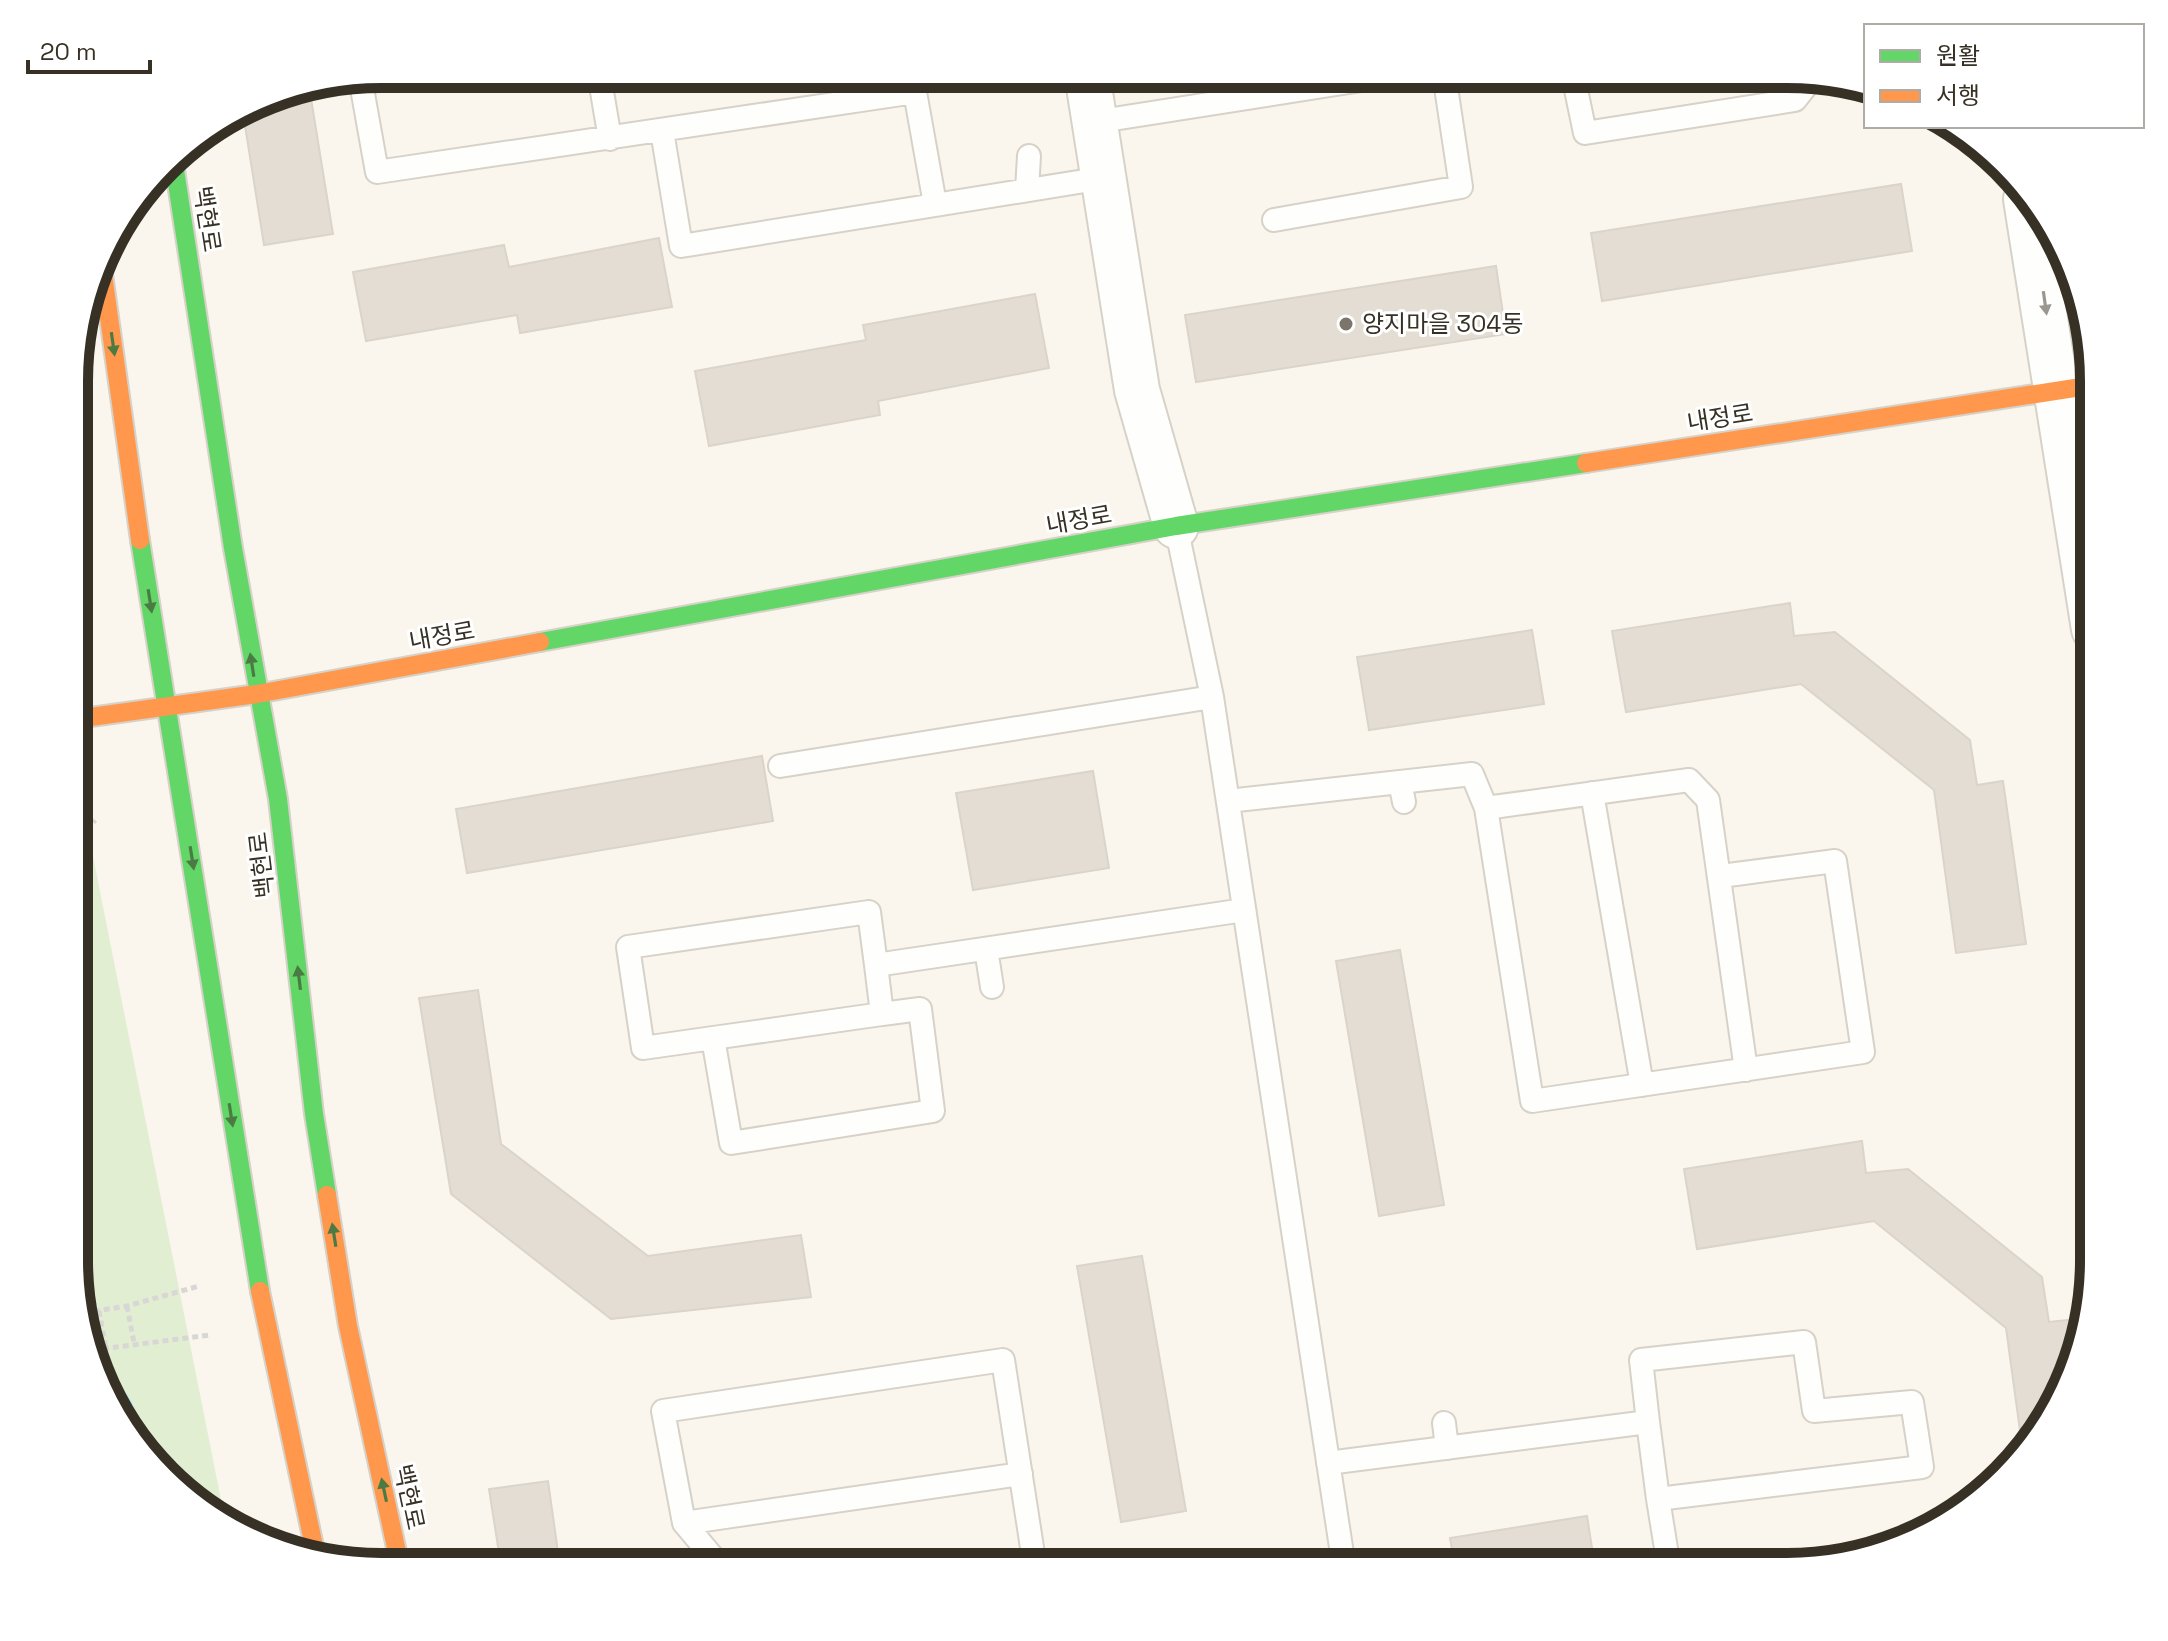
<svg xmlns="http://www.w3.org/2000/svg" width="2168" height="1641" font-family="'Space Grotesk','Noto Sans KR',sans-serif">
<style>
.green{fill:#e2eed2}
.water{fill:#b8e9f6}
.building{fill:#e3ddd4;stroke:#dad4cb;stroke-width:2}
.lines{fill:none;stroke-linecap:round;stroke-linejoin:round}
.lane-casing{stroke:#d7d2c8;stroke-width:26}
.street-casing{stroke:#d7d2c8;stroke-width:48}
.fast-casing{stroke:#d7d2c8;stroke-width:22}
.slow-casing{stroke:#d7d2c8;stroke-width:22}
.path{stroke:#d9d7d5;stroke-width:5;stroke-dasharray:6 4;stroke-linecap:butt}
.lane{stroke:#fefefc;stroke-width:22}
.street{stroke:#fefefc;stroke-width:44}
.fast{stroke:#63d668;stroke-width:18}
.slow{stroke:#ff974d;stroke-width:18}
.oneway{fill:#9a9790}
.oneway2{fill:#4b7b43}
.poi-dot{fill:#7b756b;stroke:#fff;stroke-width:3}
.labels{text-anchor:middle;stroke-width:6;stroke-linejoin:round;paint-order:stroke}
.street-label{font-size:24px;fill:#373024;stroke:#fff}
.poi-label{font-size:24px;fill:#373024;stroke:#fff;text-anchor:start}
.rim{fill:none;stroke:#373024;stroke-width:10}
</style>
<rect width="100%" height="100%" fill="#faf6ee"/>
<path class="green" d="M90,841L225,1520L179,1491L106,1396L75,1281L76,842Z"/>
<path class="water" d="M98,1368C124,1382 142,1410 140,1440L106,1396Z"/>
<path class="building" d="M309,86L333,234L264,245L243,113L282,90Z
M1901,184L1912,251L1602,301L1591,233Z
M659,238L672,307L520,333L517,315L366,341L353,272L504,245L509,267Z
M1496,266L1506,334L1196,382L1185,315Z
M1035,294L1049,368L878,401L880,415L709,446L695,371L866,340L863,325Z
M1790,603L1794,636L1835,632L1970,740L1977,785L2003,781L2026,944L1956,953L1934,790L1801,684L1626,712L1612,631Z
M1532,630L1544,704L1369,730L1357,657Z
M762,756L773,821L467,873L456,809Z
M1093,771L1109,868L973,890L956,793Z
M1400,950L1444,1205L1379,1216L1336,961Z
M478,990L501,1144L648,1256L801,1235L811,1297L611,1319L451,1194L419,998Z
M1862,1141L1866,1173L1908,1169L2042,1277L2049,1322L2076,1319L2079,1341L2070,1378L2023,1453L2006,1328L1874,1221L1697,1249L1684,1169Z
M1142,1256L1186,1511L1121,1522L1077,1266Z
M548,1481L560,1566H501L489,1489Z
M1587,1516L1595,1567H1455L1450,1538Z"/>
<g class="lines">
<g class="lane-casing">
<path id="lane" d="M599,74L610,139
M1573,75L1585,133L1795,100L1814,76
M360,77L377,172L915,92L935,204
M1094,122L1400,74
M662,131L681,246L1103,178
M1027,190L1029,156
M1274,220L1461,187L1444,74
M1176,526L1212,697L1344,1567
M780,766L1212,697
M1400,782L1404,802
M1592,793L1642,1085
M1228,801L1472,774L1486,808L1689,780L1708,800L1746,1070
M1486,808L1532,1101L1863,1052L1835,861L1721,876
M986,949L992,987
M876,965L869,912L628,947L643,1048L713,1038L731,1143L933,1111L920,1009L882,1014L876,965L1244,910
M713,1038L882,1014
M1444,1423L1447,1448
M1328,1463L1648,1422L1641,1360L1804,1342L1814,1411L1912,1402L1922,1467L1658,1499L1648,1422
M1658,1499L1669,1567
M684,1523L1021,1474
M1234,1564L1237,1567
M721,1567L684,1523L663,1411L1003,1360L1035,1567"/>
</g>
<g class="street-casing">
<path id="street" d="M1087,74L1137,390L1176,526
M2026,199L2094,629"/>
</g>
<g class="fast-casing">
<path id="fast" d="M173,157L233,548L278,799L314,1114L327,1195
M140,540L260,1291
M540,642L1176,526L1586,463"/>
</g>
<g class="slow-casing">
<path id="slow" d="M102,267L140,540
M1586,463L2094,385
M76,719L257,694L540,642
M327,1195L348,1326L400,1566
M260,1291L316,1556"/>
</g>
<path class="path" d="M76,847L95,820
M127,1306L134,1343
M99,1311L106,1348
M84,1313L127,1306L199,1286
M93,1350L210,1335"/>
<use href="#lane" class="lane"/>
<use href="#street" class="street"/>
<use href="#fast" class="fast"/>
<use href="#slow" class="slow"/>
</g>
<defs><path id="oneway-solid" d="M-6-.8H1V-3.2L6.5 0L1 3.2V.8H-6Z" transform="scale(2)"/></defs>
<use class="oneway" href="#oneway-solid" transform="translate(2045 303) rotate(82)"/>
<g class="oneway2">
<use href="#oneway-solid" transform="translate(113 344) rotate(82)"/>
<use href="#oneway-solid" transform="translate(150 601) rotate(81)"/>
<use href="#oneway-solid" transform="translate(252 665) rotate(-99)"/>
<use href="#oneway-solid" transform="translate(192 858) rotate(81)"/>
<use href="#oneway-solid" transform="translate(299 978) rotate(-97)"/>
<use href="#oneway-solid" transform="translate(231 1115) rotate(81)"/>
<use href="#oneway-solid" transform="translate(334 1235) rotate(-99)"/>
<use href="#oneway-solid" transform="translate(384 1490) rotate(-102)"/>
</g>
<circle class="poi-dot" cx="1346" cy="324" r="8"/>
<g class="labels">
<g class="street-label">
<text transform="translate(207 219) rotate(81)" y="8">백현로</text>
<text transform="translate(1720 418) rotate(-9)" y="8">내정로</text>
<text transform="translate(1079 520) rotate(-10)" y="8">내정로</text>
<text transform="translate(442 636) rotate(-10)" y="8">내정로</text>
<text transform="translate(262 865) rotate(-97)" y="8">백현로</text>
<text transform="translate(409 1497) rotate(78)" y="8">백현로</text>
</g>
<g class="poi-label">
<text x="1362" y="332">양지마을 304동</text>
</g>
</g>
<path d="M0 0H2168V1641H0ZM381 88H1787A293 293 0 0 1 2080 381V1260A293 293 0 0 1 1787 1553H381A293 293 0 0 1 88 1260V381A293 293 0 0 1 381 88Z" fill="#fff" fill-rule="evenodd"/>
<path class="rim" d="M381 88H1787A293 293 0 0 1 2080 381V1260A293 293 0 0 1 1787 1553H381A293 293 0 0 1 88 1260V381A293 293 0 0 1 381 88Z"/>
<rect x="1864" y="24" width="280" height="104" fill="#ffffff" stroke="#afaca7" stroke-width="2"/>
<rect x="1880" y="50" width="40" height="12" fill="#63d668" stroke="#afaca7" stroke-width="2"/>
<text x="1936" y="64" font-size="24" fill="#373024">원활</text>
<rect x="1880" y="90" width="40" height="12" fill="#ff974d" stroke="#afaca7" stroke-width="2"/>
<text x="1936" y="104" font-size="24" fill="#373024">서행</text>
<path d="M28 60v12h122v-12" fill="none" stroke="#373024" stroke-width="4"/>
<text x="40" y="60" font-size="24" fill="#373024" stroke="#ffffff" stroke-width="6" paint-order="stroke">20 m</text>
</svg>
